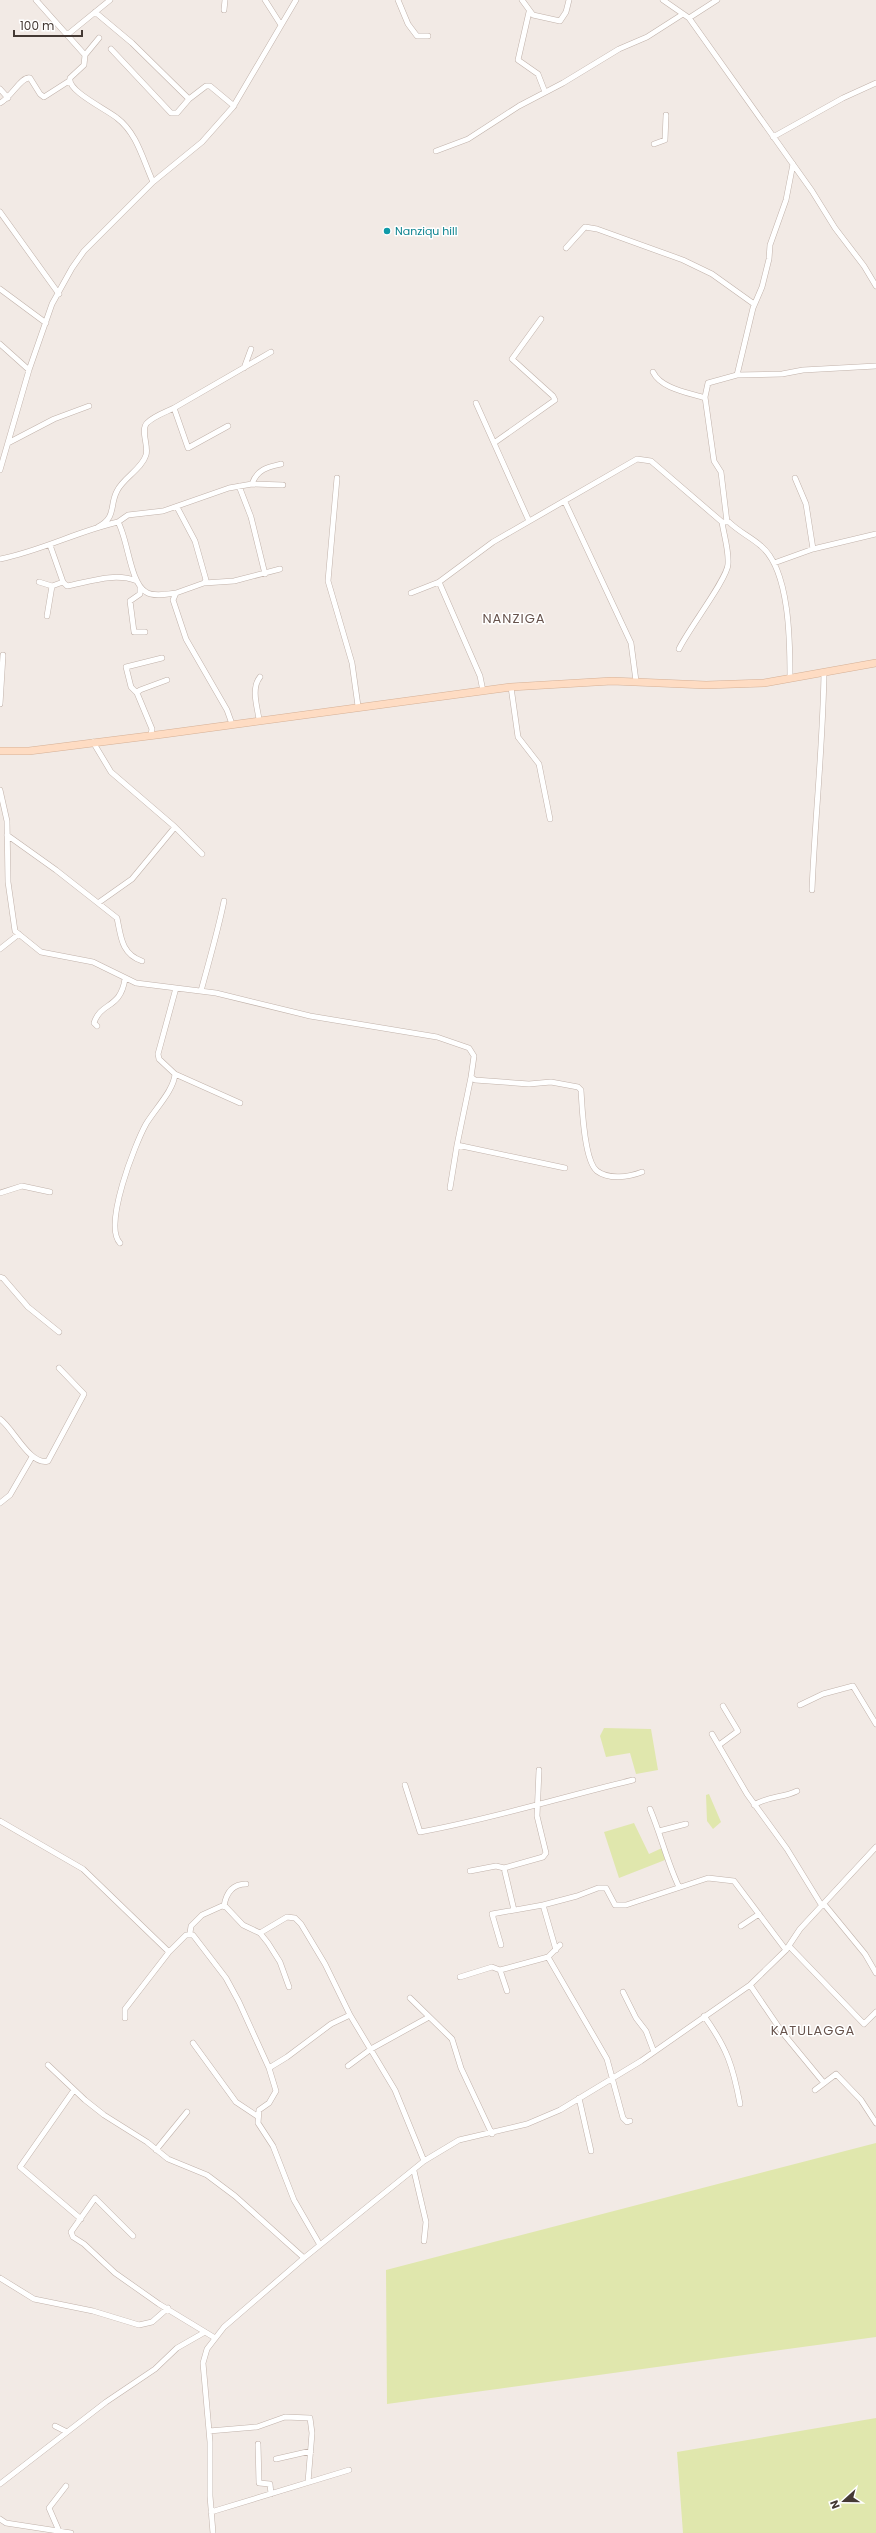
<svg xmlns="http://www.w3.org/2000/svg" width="876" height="2533" font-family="Poppins,sans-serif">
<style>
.green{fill:#e0e7ad}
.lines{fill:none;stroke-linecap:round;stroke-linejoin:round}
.street-casing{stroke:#c1b2aa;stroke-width:6}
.secondary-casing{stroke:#d5b096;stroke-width:8}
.street{stroke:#fff;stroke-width:5}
.secondary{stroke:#fedcc3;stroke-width:7}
.culture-dot{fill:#0f9aa8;stroke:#fff;stroke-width:1.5}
.labels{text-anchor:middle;stroke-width:3;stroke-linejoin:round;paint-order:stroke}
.culture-label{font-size:11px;fill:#0d838f;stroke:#fff;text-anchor:start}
.quarter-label{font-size:13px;letter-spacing:1px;fill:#67534c;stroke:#fff}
</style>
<rect width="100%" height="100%" fill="#f2eae5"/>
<path class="green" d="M604,1728L651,1729L658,1770L636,1774L630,1753L606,1757L600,1736Z
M709,1794L721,1822L713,1829L707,1821L706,1795Z
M634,1823L649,1854L662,1848L665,1860L619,1878L604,1832Z
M876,2143V2337L387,2404L386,2270Z
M876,2418V2533H683L677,2452Z"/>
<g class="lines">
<g class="street-casing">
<path id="street" d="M36,0L85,55L84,65L70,78C67,91 106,109 117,118C137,133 143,160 153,182
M265,0L281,25
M398,0L408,24L417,36H428
M522,0L533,15L560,21L566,12L569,0
M663,0L689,18L812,191L835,228L864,266L876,286
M224,10L225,0
M95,12L132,43L189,99L206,86H210L234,106
M529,12L518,60L538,74L545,92
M689,18L717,0
M67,35L110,0
M111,49L171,113H177L189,99
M85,55L99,38
M0,89L8,98
M0,103C12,97 21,76 30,78L40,94L44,97L69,81
M773,137L843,98L876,83
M654,144L665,140L666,115
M436,151L468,139L519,106L563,83L619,49L647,37L683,14
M0,212L59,294
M566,248L585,227L597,229L683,260L712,274L754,304
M0,289L46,323
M0,344L29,370
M244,368L251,349
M653,372C661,389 690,393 705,398
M737,375L753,308L762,287L769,259L770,245L786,200L793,164
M476,403L529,521
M174,408L271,352
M8,443L54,419L89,406
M494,443L555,400L553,396L512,359L541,319
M0,470L29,370L52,304L72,268L84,251L153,182L202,142L233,107L296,0
M337,478L328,581L352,663L358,706
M252,484C257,469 268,467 281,464
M239,486L251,517L265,574
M565,502L631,643L636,681
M177,507L195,541L206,580L204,583L176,593L173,600L186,639L227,710L232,724
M727,522L721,472L714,461L705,397L708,383L737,375L782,374L803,370L876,366
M98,527C117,517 109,506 117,491C123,478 142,469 146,455C149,446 140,430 147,423C154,416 166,412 174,408L188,448L228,426
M813,549L876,534
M0,559C41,551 78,531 118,522
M774,563L813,549L806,504L795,478
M39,582L52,586L63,582L50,545
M63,582L67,586C89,582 114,572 137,581
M204,583L234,581L280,569
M140,588V594L130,601L134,632H145
M176,593C168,594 153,597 146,592C130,583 128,539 118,522L128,515L163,511L229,488L252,484L283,485
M411,593L439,582
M47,616L52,586
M679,649C687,631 728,578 728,564C729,550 724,536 722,522
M511,687L518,737L539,764L550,819
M483,691L480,676L439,582L493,542L637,459L651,461L722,522H729C739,532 751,537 761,546C790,570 790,643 790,678
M137,693L140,690L167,680
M0,704L3,655
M259,719C257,706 251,688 260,677
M151,735L152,729L137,693L131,687L126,667L162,658
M93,742L111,772L175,827L202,854
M0,790L7,821L8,882L15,931L41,952L93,962L136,983L216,993L310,1016L437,1037L469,1048L474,1056L471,1077L475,1080L529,1084L551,1082L578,1087L581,1090C582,1106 584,1161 597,1171C609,1180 629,1177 642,1172
M7,835L56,870L98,903L132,879L175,827
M812,890C815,817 823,745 824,672
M98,903L117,918C121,936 121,954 142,961
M0,949L19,934
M201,991C209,961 218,931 224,901
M97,1026L94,1023C101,1001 120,1010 125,979
M175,1074L240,1103
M471,1077L457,1145L565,1168
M450,1188L457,1145
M0,1193L22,1186L50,1192
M120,1243C103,1225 135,1144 146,1124C155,1109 174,1090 175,1074L159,1059L158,1054L176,988
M0,1277L3,1278L28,1307L59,1332
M0,1419C13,1428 30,1466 48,1461L84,1394L59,1368
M0,1503L10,1495L32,1457
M800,1705L823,1694L853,1686L876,1724
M712,1734L747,1794L787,1849L822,1906
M719,1745L738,1731L723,1706
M405,1785L420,1832C492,1819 562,1797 633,1780
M754,1805C768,1796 783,1798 797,1791
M650,1809C661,1835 667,1862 679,1887
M0,1821L83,1869L169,1952
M659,1831L686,1824
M504,1868L514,1910
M470,1871L496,1866L504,1868L543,1857L546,1853L537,1816L539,1770
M824,1904L865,1954L876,1973
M543,1905L556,1950
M224,1906C226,1894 232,1884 246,1884
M741,1926L759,1914
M190,1933L191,1926L202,1915L222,1906L226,1907L243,1925L260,1933L268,1943L280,1962L289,1987
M260,1933L287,1917L295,1918L301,1924L325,1964L350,2015L395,2090L424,2161
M501,1945L492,1914L543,1905L577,1896L598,1888H606L615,1905H626L708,1878L734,1881L786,1950
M789,1946L864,2024L876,2012
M548,1957L607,2059L623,2118L627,2122L630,2121
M500,1970L507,1991
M460,1977L492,1967L500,1970L548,1957L560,1945
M750,1985L782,2032L824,2083
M623,1992L636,2018L646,2031L654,2052
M410,1998L452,2039L461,2068L492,2134
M704,2016C727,2048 733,2066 740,2104
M125,2018V2009L169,1952L186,1935H193L226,1978L239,2002L269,2068L276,2091L269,2103L259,2110L258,2123L273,2146L294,2200L320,2245
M193,2043L236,2102L257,2116
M48,2065L85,2100L104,2115L147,2142L168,2159L207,2175L235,2196L304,2258
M348,2066L371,2049L429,2017
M269,2068L287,2057L331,2024L350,2015
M74,2090L20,2167L81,2219
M815,2090L836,2074L861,2100L876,2123
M579,2098L591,2151
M156,2150L187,2112
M414,2171L426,2222L424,2241
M133,2236L95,2198L71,2232L73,2237L84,2244L115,2273L159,2304L215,2338
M0,2278L34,2299L93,2311L139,2325L152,2322L168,2308
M55,2426L67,2432
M209,2431L257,2427L285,2417L310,2418L312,2433L308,2482
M258,2444L259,2483L270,2484L271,2494
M276,2459L311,2451
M0,2484L106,2402L155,2369L177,2348L205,2332
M211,2512L349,2470
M0,2519L6,2523L71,2533
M59,2531L49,2508L66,2486
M213,2533L210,2496V2442L203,2363L207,2349L224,2327L304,2258L424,2161L459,2140L527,2124L560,2110L641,2061L750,1985L786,1950L800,1929L876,1847"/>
</g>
<g class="secondary-casing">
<path id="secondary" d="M0,751H29L164,734L511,687L612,681L706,685L764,683L876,663"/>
</g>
<use href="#street" class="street"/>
<use href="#secondary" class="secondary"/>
</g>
<circle class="culture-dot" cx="387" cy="231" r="4"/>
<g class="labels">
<g class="culture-label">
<text x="395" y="235">Nanziqu hill</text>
</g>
<g class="quarter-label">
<text x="514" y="623">NANZIGA</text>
<text x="813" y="2035">KATULAGGA</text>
</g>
</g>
<g transform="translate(844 2501) rotate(249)" stroke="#ffffff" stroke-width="3" paint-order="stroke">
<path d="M0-3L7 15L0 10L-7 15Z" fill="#443934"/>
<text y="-6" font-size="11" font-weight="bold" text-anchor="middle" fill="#443934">N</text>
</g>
<path d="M14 30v6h68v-6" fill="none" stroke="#443934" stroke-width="2"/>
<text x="20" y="30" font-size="12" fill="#443934" stroke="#ffffff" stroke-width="3" paint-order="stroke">100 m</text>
</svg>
